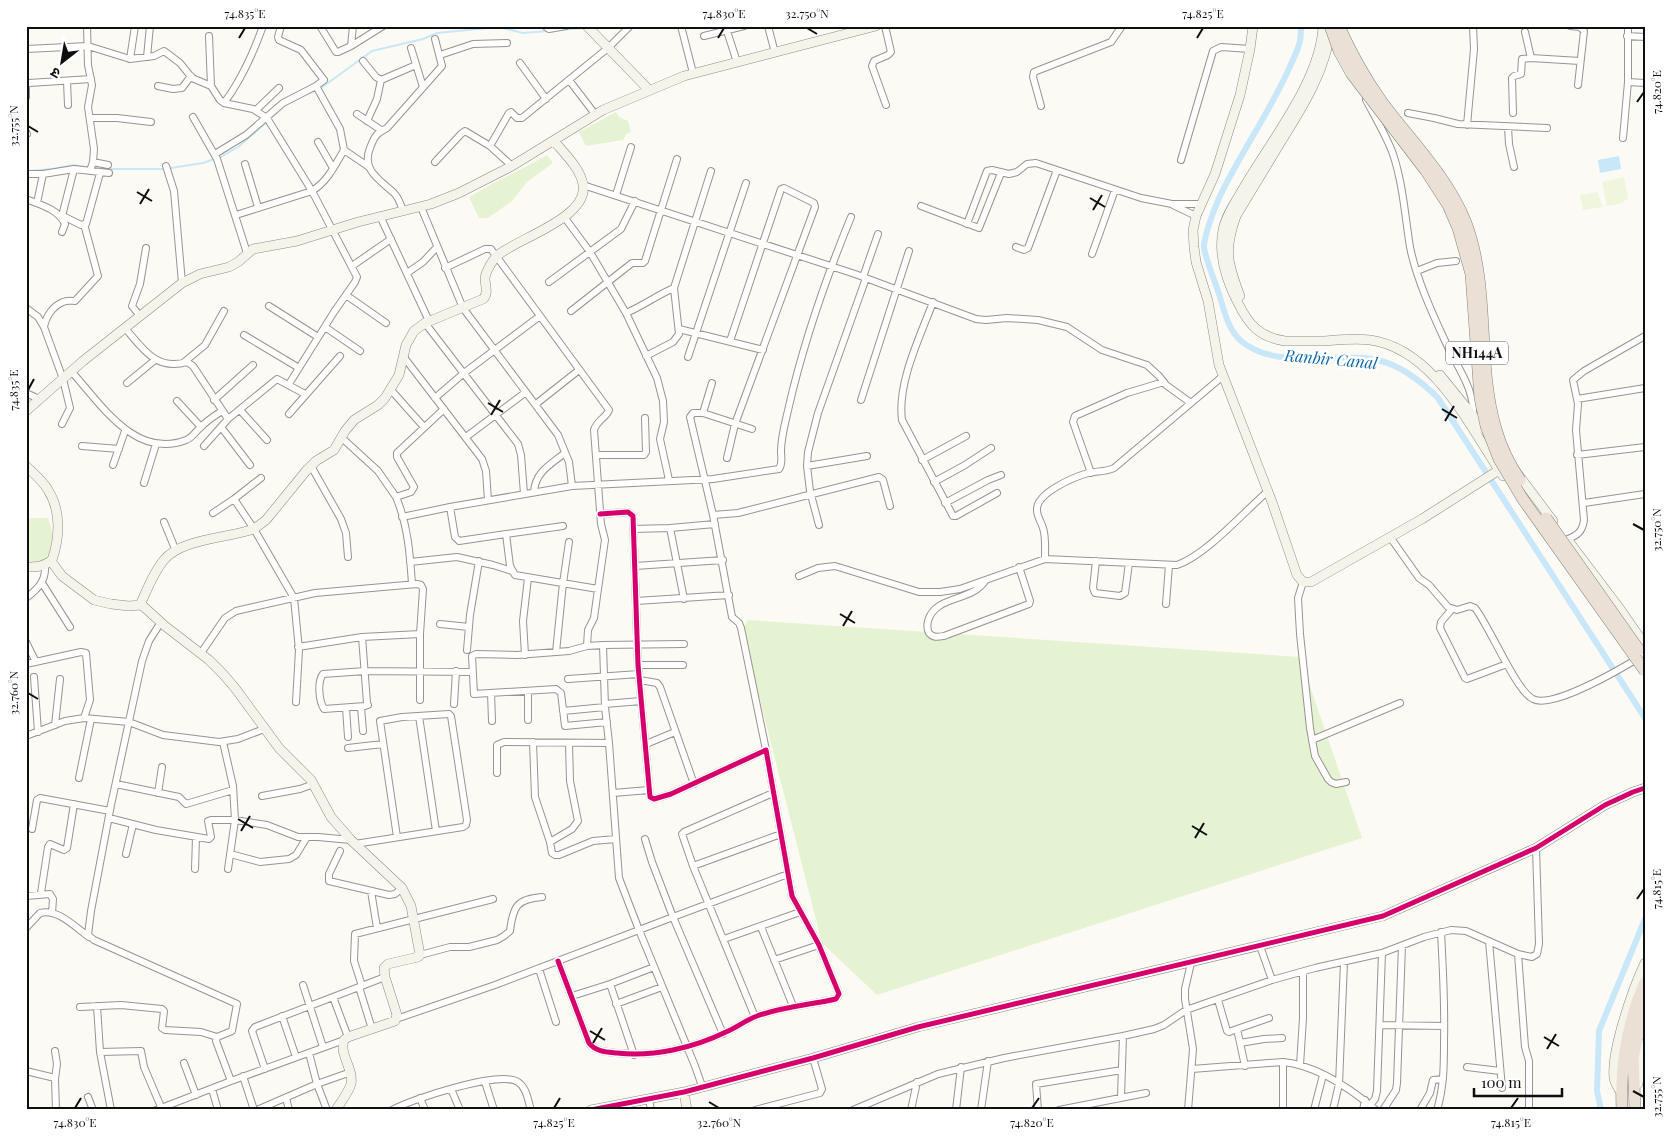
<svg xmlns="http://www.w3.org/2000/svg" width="1671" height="1136" font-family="'Playfair Display','Noto Sans Devanagari',serif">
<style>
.green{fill:#e5f3d2}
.pitch{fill:#eff6dd}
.water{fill:#c8e7f8}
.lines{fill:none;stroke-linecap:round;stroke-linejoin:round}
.stream{stroke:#c8e7f8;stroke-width:2}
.canal{stroke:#c8e7f8;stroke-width:6}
.street-casing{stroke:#969592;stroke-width:8}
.secondary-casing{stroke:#8c8b89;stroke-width:10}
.highway-casing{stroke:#83827f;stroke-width:12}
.street{stroke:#fffefd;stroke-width:6}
.secondary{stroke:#f5f4eb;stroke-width:9}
.highway{stroke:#ebe0d5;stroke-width:11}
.highway-bridge-casing{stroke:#83827f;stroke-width:12;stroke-linecap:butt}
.highway-bridge{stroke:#ebe0d5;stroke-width:11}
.cycleway-casing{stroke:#fff;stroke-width:8}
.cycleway{stroke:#d6006c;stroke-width:5}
.ticks{fill:none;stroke:#0f0f0f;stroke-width:2}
.labels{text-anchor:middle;stroke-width:5;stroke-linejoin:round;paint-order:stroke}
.shield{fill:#fff;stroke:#575757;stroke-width:1}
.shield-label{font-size:14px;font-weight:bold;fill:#0f0f0f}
.water-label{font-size:16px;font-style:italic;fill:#0f66aa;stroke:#fff}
.neatline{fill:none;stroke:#0f0f0f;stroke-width:2}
.ticks-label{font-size:12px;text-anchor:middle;fill:#0f0f0f}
</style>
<rect width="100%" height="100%" fill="#fcfaf4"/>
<path class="green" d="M616,112L619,117L628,121L631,132L626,134L623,140L586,146L579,132Z
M547,155L553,163L527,182L512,201L488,218H479L469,197C494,182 521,170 547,155Z
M37,518H48L54,538L47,559L44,561L26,563V519Z
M748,620L1300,657L1362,838L877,995L822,943L742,630Z"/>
<path class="pitch" d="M1624,177L1628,199L1619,204L1607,206L1602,182Z
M1597,192L1603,207L1583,210L1580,195Z"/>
<path class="water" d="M1619,156L1621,169L1600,173L1598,160Z"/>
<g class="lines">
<path class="stream" d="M559,30L584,28
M321,88L372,51L423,39L437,33L499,27L523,33L547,31
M302,96L316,90
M270,119L279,110
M219,158L238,147L267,122
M29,171L53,169L73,165L99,169H164L203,163L214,159"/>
<path class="canal" d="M1301,26C1301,32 1301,39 1299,45C1296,54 1291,64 1287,73C1267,116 1240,154 1220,196C1215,207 1204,235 1204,247C1204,255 1216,284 1219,294C1224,310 1228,330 1241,341C1277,371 1335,351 1378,360C1402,366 1421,381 1438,398L1645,718
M1601,1110L1597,1091L1599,1031L1645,919"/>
<g class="street-casing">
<path id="street" d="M87,26L88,65L92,85L88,107L94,149L93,162L90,171
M320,26L336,52H338L351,46L353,26
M545,26L549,29L566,26
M681,26L693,73
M768,26L775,53
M885,26L891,52L888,55L874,61L872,66L886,105
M1570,26L1580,27L1584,31L1578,85
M726,28L737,62
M1525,32L1531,58
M209,36L211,86
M704,36L744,26
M1627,36L1645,37
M351,46L383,26
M411,48L423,87
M26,49L88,46L130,59L154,56L164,51L180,63L192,78L211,86L220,100L224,103L253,109L267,118L312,191L357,277L355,282L334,312L289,384
M440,55L473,44L507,43
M147,57L150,26
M130,59L135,26
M363,61L376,77L381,80L416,65
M520,63L546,99
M569,80L595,114
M67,81L68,105
M1628,82L1645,83
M26,85L29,83L91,79
M158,86L173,89L182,88L191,76
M316,86L340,129L344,150L369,167
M26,88V97
M1366,100C1375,117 1386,135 1393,154C1403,184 1405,216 1410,247C1416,278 1433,315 1446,343C1457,367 1475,389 1473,416
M224,103C242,79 253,54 263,26
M1041,106L1033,77L1034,72L1111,42L1122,26
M256,110L279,88
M1408,113L1434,118L1458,124L1547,128
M1513,113L1512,78L1514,76L1521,74L1522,59L1531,58L1580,61
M357,114L381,130
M193,117L217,159L247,253
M90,118H117L151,122
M367,121L377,99L381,80
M1467,125L1474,49L1473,26
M1508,127L1509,144L1514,167
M26,132L27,134
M1623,138L1628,82V26
M318,142L333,168
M490,146L509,113L511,112L517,118H522L608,48L630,26
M215,154L246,135L283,103L316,86L324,80L301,50L279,40L278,37L281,26
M1181,160L1213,51L1221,47L1250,49
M93,162L108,165
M435,162L461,134L465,131L490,146L512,166
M245,164L258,207
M166,166L174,191L182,283
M26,174H43L74,169L109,173
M583,185L855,274L976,319L986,320L1007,318L1038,320L1067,327L1102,350L1147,365L1159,376L1166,385L1191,403
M616,195L631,147
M26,199C41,205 58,209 65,224L62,232
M37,203L43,174
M1173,205L1196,216
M921,206L979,228L1001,173
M421,207L463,308L558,435L569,462L572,486
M403,211C401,205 399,198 394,193C380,180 361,170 370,148C375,135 376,134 387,128L442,66L435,39
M61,215L81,225L86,224L100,173
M236,215L312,191C328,181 335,165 344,150
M62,216L74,169
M380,216L429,321
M565,218L590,252L626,313L657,378L663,401L664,422L660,439L669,480
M967,224L987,171L992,170L1009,174L1017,172L1027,164L1036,163L1141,198L1172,204H1202
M1016,247L1024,250L1028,248L1057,170
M1092,254L1115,190
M352,266L391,239
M445,268L485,249H491L609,410C606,418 597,420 594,430L601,524L605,540L598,589
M1417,271L1437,263L1456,261
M407,273L423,262L437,247
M863,277L878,234
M549,282L621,229L635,201
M346,295L386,323
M933,302C920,337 897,383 902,420L953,516H956L997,493
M269,306L318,337
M26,308L38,317L44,327L63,379L70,408L62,424
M571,311L632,263H643L645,261L677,159
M626,313C643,306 657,295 674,288
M140,316L132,306L140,284L146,248
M425,323L518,444L521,455L524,494
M44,327C46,316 53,306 63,302C67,300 71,301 75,301L98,276L84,224
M325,327L360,351
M125,328C143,349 156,371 187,362L193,366L228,419
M679,329L763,350
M244,335L299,368
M403,356L482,459L486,471L488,500
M646,356L673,342L679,334L674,288L711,171
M688,357L746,183
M183,363L205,345L224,311
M71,371C100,403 135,460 186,440C192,438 195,432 200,428C206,421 214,416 222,411
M127,383L155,360
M391,390L424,427
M26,393L39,399
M435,398L464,373L540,316
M1577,399L1645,388
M214,400L253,365
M861,400L909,251
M177,401L201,427
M536,404L579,370
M240,410L267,440
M703,413L712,383
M289,414L340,356
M221,427L250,465
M752,429L703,413H693L690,417L713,515L732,617L739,623L741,628L766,750
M466,437L526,392
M342,438L378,471L396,497
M82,446L119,449
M204,446L228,419L277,379L305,394
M596,455H644L646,452L645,418
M1577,455L1645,447
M727,458L735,424L815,207L814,203L784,188L781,189L780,192L730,341
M922,460L966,436
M113,465L125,431
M311,466L341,519L346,533L348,557
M807,466L867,456
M1091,473L1073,422L1075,416L1127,393L1164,382
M934,482L965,465L991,448
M144,483L156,444
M534,492C535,472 551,464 565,453
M234,499L254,529L294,598L299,650L296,702
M945,503L988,480L1001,475
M1584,503L1645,494
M213,513L234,499L261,478
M713,515L738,513L879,477L883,480L890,506
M402,517L450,507
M164,522L176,551
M819,525L810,491L807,466L808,452L818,413L866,278
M670,528L715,524
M633,529L670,528L684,599
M506,534L563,526
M1390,537L1419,578L1429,585L1448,607L1457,610L1470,606L1475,608C1490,627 1516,691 1533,699C1551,709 1615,672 1632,662
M1560,543C1573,536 1582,536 1584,520L1576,430L1578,404L1573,380L1584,371L1645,336
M1045,559C1045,549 1046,537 1043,528C1041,521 1037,517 1037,510C1036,493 1074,477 1088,473C1097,471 1106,472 1114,468L1223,376
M1096,561L1093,588L1095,593L1120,596L1125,593L1129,563
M410,562L457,557L493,565L512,571
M635,566L723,560
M799,576L818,568L835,566L919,592H940L960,589L1045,559L1177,565C1206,555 1244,512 1268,491
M985,581C972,602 935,595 928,621C927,625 927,629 929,633C933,638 938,637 944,636L1029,604L1030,601L1019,567
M1303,582L1298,598L1300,634L1310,728L1315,756L1328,779L1331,782L1336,784L1346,782
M42,583L70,627
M412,584C410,555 408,525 396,497L411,492L414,487L397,457V453L444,409
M26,598C38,589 46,581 45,566
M636,601L729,595
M1166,604L1169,565
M1452,609L1441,622L1440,628L1465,678L1467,679L1507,664
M161,622L149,641L142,661L111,805L91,911L88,935L94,940L237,1004L232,1031L217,1037L216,1041L231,1081
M440,624L469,627
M362,637L367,703L368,705L365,706L324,709C319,701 317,682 323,674L365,671L472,672
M26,642L36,662
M603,645L605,707L609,743L619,878L639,930L673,917L652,862L645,839
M587,646L588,630L594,618L598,589L515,575L510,566L506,534L459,541L455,537L450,507L572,486L713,479L779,469C783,463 781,457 781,451C781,436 786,420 789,406C804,341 826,278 851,217
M298,647L362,637L420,634
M467,650L470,615L479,561
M556,652L563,583L569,542
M201,653L225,618L236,611L315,593L417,584L421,585L423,589L420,634V700
M525,655L523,621L528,578
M26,664L81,652L86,653L90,700L84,718
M638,665H683
M34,677L38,732
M568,679L639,674
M640,680L657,683L660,687L694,784
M528,691V720
M491,693L492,721
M454,704L456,671
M605,704L641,701
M361,707L363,731
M346,708L348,737
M563,711L605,707
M419,716L436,831
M607,722L565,726L561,693L556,689L474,694L472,656L476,654L517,655L569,651L587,646L603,645L684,644
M55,725L60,679
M26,736L65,721L84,718L129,722L163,735L219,742L238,739L264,729
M1312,740L1400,703
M223,742L233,786L235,820L228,869
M533,742L535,797L550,842L552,853L555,855H559L593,841L616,839
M646,744L675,732
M348,748L383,744
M497,773V745L504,742L609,743
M79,778L91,719
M116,784L179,797L186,804L233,790
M158,793L162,767
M613,793L649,790
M262,796L300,789L314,784
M109,818L156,830L209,839L211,837L208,821L211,820H235L267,825L298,837H318L351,840
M32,829L37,800L40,798L110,811
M550,842L572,829L578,821L570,781L569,743
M355,844L463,827L466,825L467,820L451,716L449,714L402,717L380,721L397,837
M340,851L329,874V881L389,895L395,894L402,888
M126,854L133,824
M230,854L260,862L289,859L296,855L307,837
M693,866L781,834
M195,869L196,837
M371,891L377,928
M41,893L48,847L50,844L64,850L67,848L74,804
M26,896L50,894L53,899L52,913
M761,927L793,1006
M26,928L40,913C58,908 76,928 89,937
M724,939L800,912
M1489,941L1502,1088
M1260,946L1272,980
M1518,954L1525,1047L1529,1061V1110
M420,955L450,947H469L497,940L504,936L510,931C513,906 517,899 542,897
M774,960L819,945
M558,961L589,1043C596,1052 607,1052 617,1053C654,1057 693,1048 726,1032C736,1028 746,1020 757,1016C782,1007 809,1005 836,999L839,994L819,945L792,896L766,750L671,794L654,799L650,797L638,665L633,516L628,512L600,514
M539,969L556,1022
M610,984L634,1055
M303,985L323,1047
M362,986L354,961L355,934L493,899
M359,987L372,1029
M572,996L610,984L654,967
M333,997L348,1037
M1218,1000L1227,1031L1229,1032L1237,1029L1245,1066
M616,1004L662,987
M97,1006L100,1052L111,1110
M80,1007L121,1005L162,1009L164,1011L162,1028L165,1030L201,1032L217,1037
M282,1016L296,1057
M755,1017L693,866L682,834L684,832L773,793
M396,1019L495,985L639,930L695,1066L702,1086
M1380,1025L1444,1026
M1237,1029L1269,1018
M723,1034L673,917L788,874
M1240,1043L1264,1039L1282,1038
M55,1051L57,1064L55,1079L56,1110
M100,1052L141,1051L144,1067L161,1107
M309,1053L317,1084L327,1110
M184,1063L196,1095
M1300,1065L1303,1018V972
M1467,1067L1500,1071
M265,1069L252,1031L255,1027L385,977
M1192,1069L1283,1062C1316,1065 1351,1089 1376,1110
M26,1071L55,1078
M243,1076L254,1110
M485,1082L494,1110
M212,1089L218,1110
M451,1089L460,1110
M88,1097L93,1110
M1121,1097L1123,1036
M286,1098L289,1110
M420,1098L425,1110
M649,1100L651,1110
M1370,1105L1375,1099L1377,1091L1382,953
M156,1110L231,1081L344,1040
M257,1110L317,1084L351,1072
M392,1110C412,1099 500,1070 518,1082C527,1088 528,1101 531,1110
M755,1110L820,1093L822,1089L813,1058
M853,1110L938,1074L1004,1058L1123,1036L1154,1029L1164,1025L1186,1010L1272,980L1315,968L1382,953L1424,937L1451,930L1466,931L1518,954L1532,957L1537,954L1539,944L1536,848
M911,1110L917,1082
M956,1110L961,1067
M981,1110L988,1061
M1038,1110L1036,1084L1122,1070
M1059,1110L1146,1093
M1188,1110L1193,1049L1185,999V989L1191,963
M1283,1110V1062
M1314,1110L1323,1075
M1333,1110L1339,1084L1344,962
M1363,1110L1365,1100
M1383,1110L1396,1090L1397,1083L1402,946
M1420,1110L1430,1093L1433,1080L1443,1079
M1437,1110C1444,1087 1444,1064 1444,1041C1445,1005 1443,969 1441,932"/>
</g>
<g class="secondary-casing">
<path id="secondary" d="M587,26L649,90
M1253,26L1250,49L1240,95L1215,174L1196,216L1193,230L1194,247L1196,262L1208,301L1219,365L1272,502L1297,575L1303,582H1311L1422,519L1499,470
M1323,26C1321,80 1270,142 1243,189C1236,201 1226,215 1223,230C1218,255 1226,280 1238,303C1249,325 1259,337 1285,341C1298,341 1311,341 1324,341C1339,340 1354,338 1370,340C1435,349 1470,428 1503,476
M1240,296C1227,262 1224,250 1236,216C1251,191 1267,165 1282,140C1304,105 1325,71 1331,29
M1440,375L1487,433
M26,411L83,361L182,283L200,274L229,267L238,262L253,249L297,241L358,222L431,204L459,193L512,166L603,110L684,76L876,26
M26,466C34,474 43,481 48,490C61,510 60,538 52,560C43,567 37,567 26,567
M1517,473L1553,521
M1570,543L1620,609L1645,645
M51,561L62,576L94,600L111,604L129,606L140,605L144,607L165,626L209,660L223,674L235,688L279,748L311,780L331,817L351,840L402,888L411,906L420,955L418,957L388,964L384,968L385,977L397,1015L395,1021L348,1037L344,1040C339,1055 354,1069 351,1084C348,1093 341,1102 336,1110
M140,605C147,590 153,573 164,560C180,540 224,538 247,531L254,529L266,520L306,471L316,461L334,450L345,431L354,420L378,405L385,398L399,375L406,345L414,331L425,323L483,299C489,294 485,285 485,278C486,271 493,259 498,255C519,238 589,217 583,185C581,169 564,153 554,141
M1638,1084L1645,1044
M684,1092L687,1110
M1621,1092C1618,1088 1615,1084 1614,1078C1611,1051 1633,988 1645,963
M591,1110L684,1092L813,1058L918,1027L1383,916L1536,848L1605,805L1633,792L1645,788"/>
</g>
<g class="highway-casing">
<path id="highway" d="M1622,1110C1620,1065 1627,1023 1645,982
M1635,1110L1633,1057L1645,1005"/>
</g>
<use href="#street" class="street"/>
<use href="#secondary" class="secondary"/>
<use href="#highway" class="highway"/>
<g class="highway-bridge-casing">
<path id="highway-bridge" d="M1330,26L1339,51L1351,73L1426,171L1448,205L1458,228L1471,274L1480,398L1486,426L1499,459L1522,498L1645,671
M1339,26C1351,53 1365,78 1382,102C1411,141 1448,177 1466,223C1491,290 1476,362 1496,429C1501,447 1510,465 1520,480
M1546,518L1639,650"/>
</g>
<use href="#highway-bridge" class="highway-bridge"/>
<g class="cycleway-casing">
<path id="cycleway" d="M558,961L589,1043C596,1052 607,1052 617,1053C654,1057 693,1048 726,1032C736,1028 746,1020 757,1016C782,1007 809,1005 836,999L839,994L819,945L792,896L766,750L671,794L654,799L650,797L638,665L633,516L628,512L600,514
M591,1110L684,1092L813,1058L918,1027L1383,916L1536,848L1605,805L1633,792L1645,788"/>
</g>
<use href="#cycleway" class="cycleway"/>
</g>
<path class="ticks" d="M807,28L817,34M239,38L245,28M718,38L724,28M1197,38L1203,28M1637,102L1644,92M28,126L38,132M137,192L152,201M1090,198L1105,207M140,204L149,189M1093,210L1102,195M28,390L34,379M488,403L503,412M1442,409L1457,418M491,415L500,400M1445,421L1454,406M1633,524L1644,530M840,614L855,623M843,626L852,611M28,693L38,699M238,819L253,828M1192,826L1207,835M241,831L250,816M1195,838L1204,823M1637,899L1644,889M590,1031L605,1040M1544,1037L1559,1046M593,1043L602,1028M1547,1049L1556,1034M1633,1091L1644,1097M709,1102L719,1108M75,1108L81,1098M554,1108L560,1098M1032,1108L1039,1098M1511,1108L1518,1098"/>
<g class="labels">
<rect class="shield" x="1446" y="341.5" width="62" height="23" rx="4"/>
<g class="shield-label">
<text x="1477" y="358">NH144A</text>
</g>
<g class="water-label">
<text transform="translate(1331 359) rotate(5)" y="6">Ranbir Canal</text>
</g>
</g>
<rect width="1671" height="1136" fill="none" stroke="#ffffff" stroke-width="55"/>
<g transform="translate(62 62) rotate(211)" stroke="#ffffff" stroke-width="4" paint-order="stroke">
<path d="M0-4L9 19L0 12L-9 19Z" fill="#0f0f0f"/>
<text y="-8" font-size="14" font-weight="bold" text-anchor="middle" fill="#0f0f0f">उ</text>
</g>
<path d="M1474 1088v8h88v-8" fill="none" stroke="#0f0f0f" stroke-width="2.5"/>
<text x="1481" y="1088" font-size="15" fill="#0f0f0f" stroke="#ffffff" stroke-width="4" paint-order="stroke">100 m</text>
<rect x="28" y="28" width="1616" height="1080" class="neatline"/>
<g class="ticks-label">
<text x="245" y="18">74.835°E</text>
<text x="724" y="18">74.830°E</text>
<text x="807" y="18">32.750°N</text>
<text x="1203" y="18">74.825°E</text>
<text transform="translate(1657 92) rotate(-90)" y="4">74.820°E</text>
<text transform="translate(14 126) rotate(-90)" y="4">32.755°N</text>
<text transform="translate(14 390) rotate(-90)" y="4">74.835°E</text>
<text transform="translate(1657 530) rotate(-90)" y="4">32.750°N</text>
<text transform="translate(14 693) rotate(-90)" y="4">32.760°N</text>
<text transform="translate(1657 889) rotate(-90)" y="4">74.815°E</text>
<text transform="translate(1657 1097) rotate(-90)" y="4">32.755°N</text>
<text x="75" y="1127">74.830°E</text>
<text x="554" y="1127">74.825°E</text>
<text x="719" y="1127">32.760°N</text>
<text x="1032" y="1127">74.820°E</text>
<text x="1511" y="1127">74.815°E</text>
</g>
</svg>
